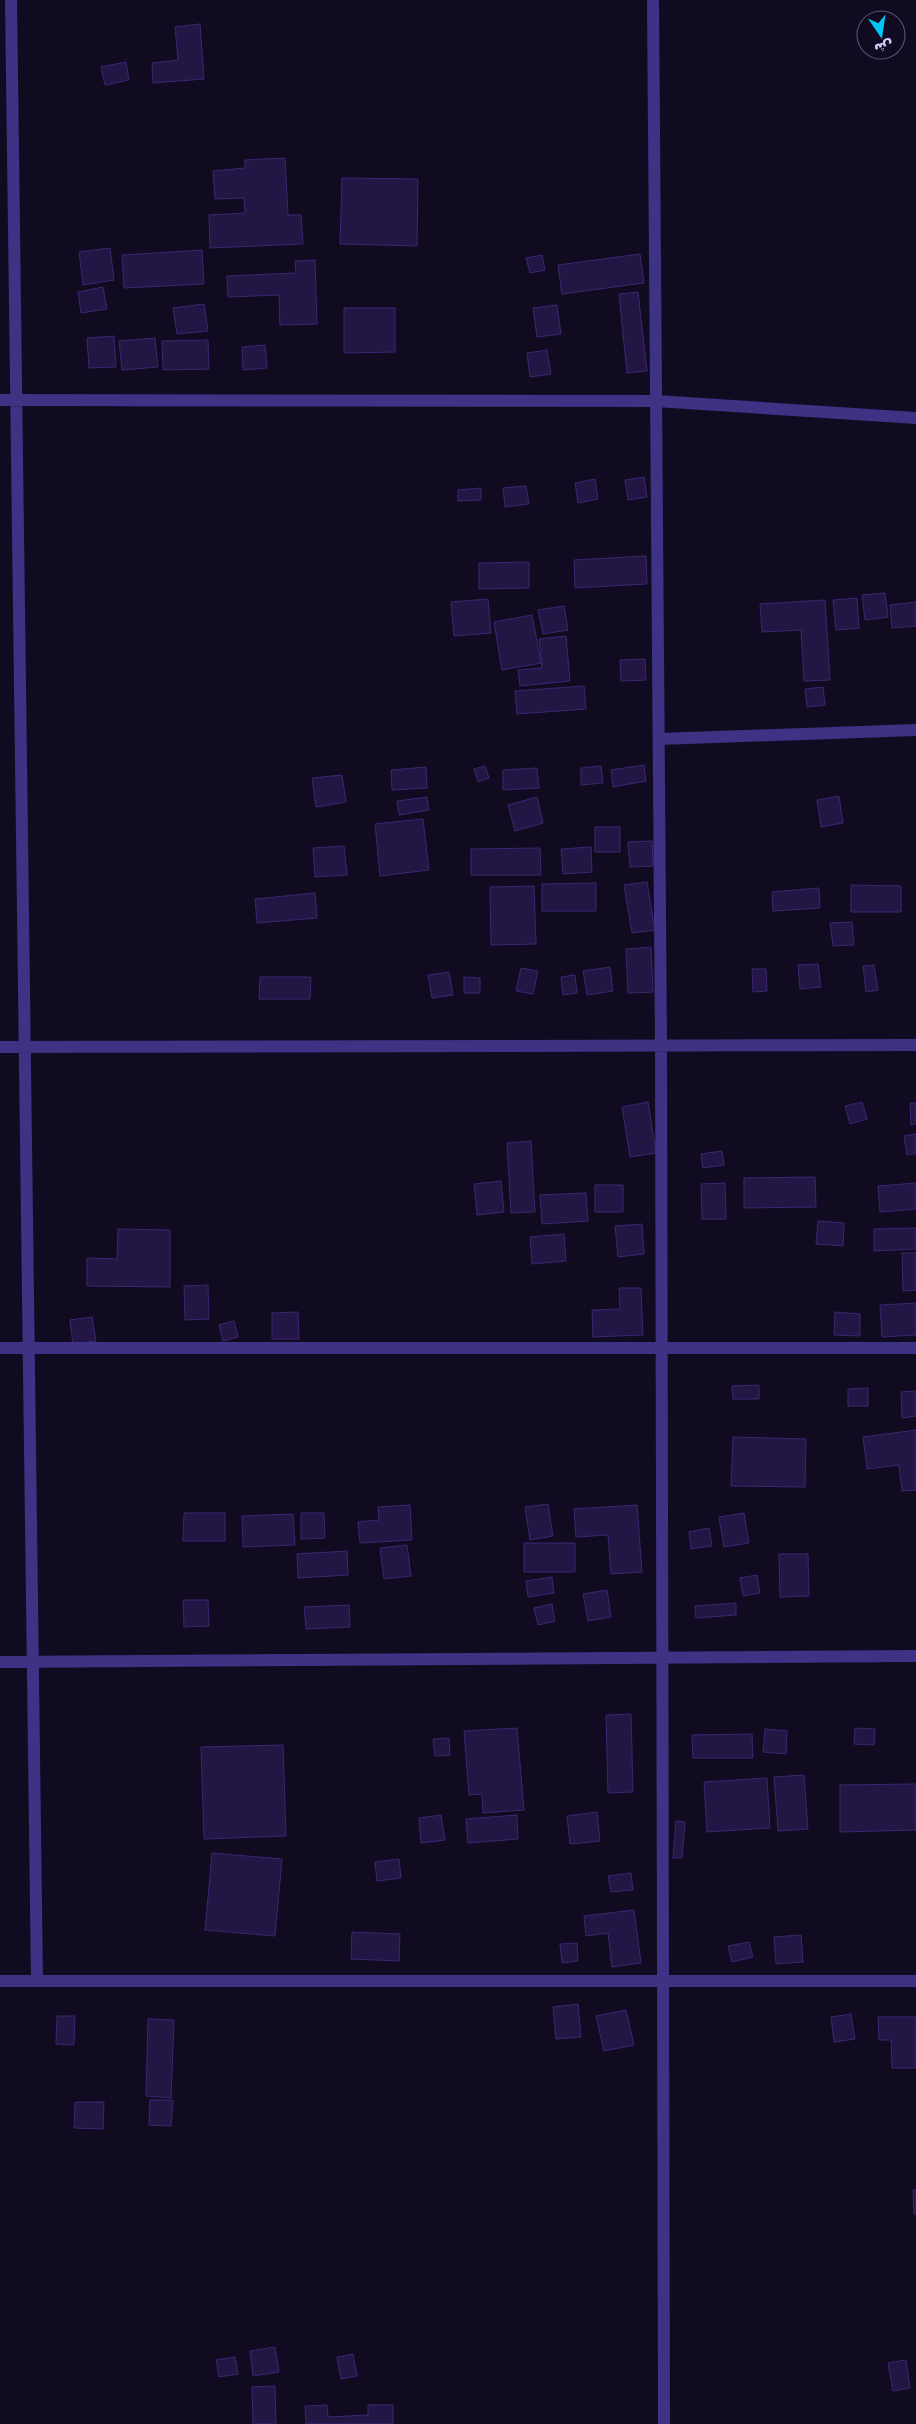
<svg xmlns="http://www.w3.org/2000/svg" width="916" height="2424" font-family="'DejaVu Sans',Cairo,sans-serif">
<style>
.building{fill:#231644;stroke:#3c2672}
.lines{fill:none;stroke-linecap:round;stroke-linejoin:round}
.street{stroke:#3d3284;stroke-width:12}
</style>
<rect width="100%" height="100%" fill="#110b21"/>
<path class="building" d="M200,24L204,79L153,83L152,63L178,60L175,27Z
M126,62L129,80L105,85L101,67Z
M285,158L288,215H301L303,244L210,248L209,215L245,213L244,198L215,199L213,171L245,168V160Z
M342,178L418,179L417,246L340,244Z
M110,248L114,280L83,285L79,252Z
M202,250L204,284L124,288L122,255Z
M640,254L644,283L562,294L558,265Z
M542,255L545,270L530,273L526,258Z
M315,260L317,324L280,325L279,295L228,297L227,276L296,273L295,261Z
M103,287L107,309L81,313L78,292Z
M638,292L647,371L627,373L619,294Z
M204,304L208,331L177,334L173,308Z
M557,305L561,334L537,337L533,308Z
M344,308H395V352L344,353Z
M114,336L116,367L89,368L87,338Z
M155,338L158,367L122,370L119,341Z
M208,340L209,369L163,370L162,341Z
M265,345L267,368L243,370L242,347Z
M547,350L551,374L530,377L527,353Z
M644,477L647,497L628,500L625,480Z
M595,479L598,499L578,503L575,483Z
M526,486L529,504L505,507L503,488Z
M481,488V500L458,501V490Z
M646,556L647,584L575,588L574,560Z
M529,562V588L479,589V563Z
M885,593L888,617L865,620L862,595Z
M857,598L859,628L836,630L833,600Z
M488,599L491,633L454,636L451,602Z
M825,600L830,680L804,681L801,630L762,632L760,604Z
M916,602V626L892,628L890,605Z
M564,606L568,630L543,634L538,610Z
M532,615L541,663L502,670L494,622Z
M566,636L570,681L520,686L518,670L542,668L539,639Z
M645,659L646,680L621,681L620,660Z
M584,686L586,709L517,714L515,691Z
M823,687L825,705L807,707L805,689Z
M644,765L646,781L613,787L611,770Z
M485,766L489,778L478,782L474,769Z
M601,766L603,783L581,785V768Z
M426,767L427,788L392,790L391,770Z
M537,768L539,788L503,790V770Z
M342,775L346,802L316,807L312,778Z
M839,796L843,823L821,827L817,800Z
M427,797L429,810L399,815L397,801Z
M537,797L543,823L515,831L508,805Z
M423,819L429,870L380,876L375,824Z
M595,827H620V852H595Z
M652,841L653,866L630,867L628,842Z
M344,846L347,875L315,877L313,848Z
M591,847L592,872L563,874L561,849Z
M540,848L541,875H471V849Z
M647,882L655,930L632,933L624,885Z
M596,883V911H542V884Z
M851,885L901,886V912H851Z
M534,886L536,944L491,945L490,887Z
M819,888L820,908L773,911L772,892Z
M315,893L317,918L257,923L255,899Z
M852,922L854,945L833,946L830,923Z
M651,947L653,992L628,993L626,949Z
M818,964L821,987L800,989L798,965Z
M874,965L878,990L866,992L863,966Z
M610,967L613,991L587,995L583,971Z
M521,968L538,971L533,994L516,991Z
M752,969H766L767,991L753,992Z
M449,972L453,995L432,998L428,975Z
M575,975L577,993L563,995L561,977Z
M260,977H311L310,999H259Z
M464,977L480,978V993H464Z
M648,1102L656,1153L630,1157L622,1107Z
M862,1102L867,1119L850,1124L845,1106Z
M910,1103H916V1124L911,1125Z
M916,1134V1153L907,1155L904,1136Z
M531,1141L535,1212L511,1213L507,1143Z
M722,1151L724,1165L703,1168L701,1154Z
M815,1177L816,1207L744,1208V1178Z
M501,1181L504,1212L477,1215L474,1184Z
M725,1183L726,1219H702L701,1184Z
M916,1183V1209L880,1212L878,1186Z
M595,1185H623V1212H595Z
M586,1193L588,1221L542,1224L540,1195Z
M818,1221L844,1223L843,1246L816,1244Z
M642,1224L644,1254L618,1257L615,1226Z
M916,1228V1249L874,1251V1229Z
M118,1229L170,1230V1287L87,1286V1258L117,1259Z
M564,1234L566,1261L532,1264L530,1237Z
M902,1253H916V1290L903,1291Z
M208,1285L209,1319L185,1320L184,1286Z
M619,1288H641L643,1335L593,1337L592,1310L620,1309Z
M916,1303V1335L882,1337L880,1305Z
M298,1312L299,1339H272V1313Z
M835,1312L860,1314V1336L834,1335Z
M92,1317L96,1341L73,1344L70,1320Z
M234,1321L238,1337L223,1341L219,1325Z
M759,1385V1399H733L732,1386Z
M868,1388V1406H848V1389Z
M916,1391V1416L902,1418L901,1392Z
M916,1430V1490L902,1491L899,1465L867,1469L863,1437Z
M733,1437L806,1439L805,1487L731,1486Z
M548,1504L553,1536L530,1540L525,1507Z
M410,1505L412,1540L360,1543L358,1522L379,1520L378,1507Z
M637,1505L642,1572L611,1574L608,1535L576,1537L574,1509Z
M184,1513H225V1541H183Z
M301,1513H324L325,1538L301,1539Z
M744,1513L749,1543L724,1547L719,1517Z
M293,1514L295,1545L243,1547L242,1516Z
M709,1528L712,1546L691,1549L689,1532Z
M524,1543H575V1572H524Z
M407,1545L411,1576L384,1579L380,1548Z
M347,1551L348,1575L298,1578L297,1554Z
M779,1554H808L809,1596L780,1597Z
M757,1575L760,1593L743,1596L740,1578Z
M552,1577L554,1593L528,1597L526,1581Z
M607,1590L611,1617L588,1621L583,1594Z
M183,1600H208L209,1626L184,1627Z
M736,1603V1615L696,1618L695,1606Z
M552,1604L555,1621L538,1625L534,1608Z
M349,1605L350,1627L306,1629L304,1607Z
M631,1714L633,1792L608,1793L606,1715Z
M517,1728L524,1810L483,1813L482,1794L469,1795L464,1731Z
M855,1728L875,1729L874,1745L854,1744Z
M765,1729L787,1731L786,1754L763,1752Z
M752,1734L753,1758H693L692,1735Z
M449,1738L450,1755L435,1756L433,1739Z
M283,1745L286,1836L204,1839L201,1747Z
M804,1775L808,1829L778,1831L774,1777Z
M767,1778L770,1828L707,1832L704,1782Z
M916,1784V1830L840,1832V1785Z
M597,1812L600,1841L570,1844L567,1816Z
M441,1815L445,1840L421,1843L419,1818Z
M517,1815L518,1839L468,1843L466,1819Z
M676,1821L685,1822L682,1858H673Z
M212,1853L282,1859L275,1936L205,1930Z
M399,1859L401,1878L377,1881L375,1862Z
M631,1873L633,1890L611,1892L608,1876Z
M634,1910L641,1963L612,1967L608,1933L586,1936L584,1916Z
M352,1932L400,1934L399,1961L351,1959Z
M801,1935L803,1962L776,1964L774,1937Z
M749,1942L753,1957L732,1962L728,1946Z
M577,1943L578,1961L562,1963L560,1944Z
M578,2004L581,2037L556,2039L553,2007Z
M626,2010L634,2045L604,2051L596,2016Z
M851,2014L855,2039L834,2042L831,2017Z
M57,2016H75L74,2045L56,2044Z
M878,2017H916V2068H892L891,2040H879Z
M148,2019L174,2020L171,2098L146,2096Z
M150,2100H173L171,2126L149,2125Z
M75,2102H104L103,2129L74,2128Z
M913,2190H916V2214H914Z
M275,2347L279,2372L253,2376L250,2351Z
M353,2354L357,2376L341,2379L337,2357Z
M235,2357L238,2374L219,2377L216,2360Z
M906,2360L910,2388L893,2391L888,2363Z
M275,2386L276,2424H253L252,2387Z
M327,2405L328,2417L368,2415V2405H393V2424H306L305,2406Z"/>
<g class="lines">
<path class="street" d="M11,0L37,1981
M653,0L661,1046L664,2424
M0,400L656,401L916,418
M659,739L916,730
M0,1047L916,1045
M0,1348H916
M0,1662L916,1656
M0,1981H916"/>
</g>
<g transform="translate(881 35) rotate(167)"><circle r="24" fill="#110b21" stroke="#60587a"/>
<path d="M0-4L9 19L0 12L-9 19Z" fill="#00c7f7"/>
<text y="-8" font-size="14" font-weight="bold" text-anchor="middle" fill="#d6ccff">ش</text>
</g>
</svg>
